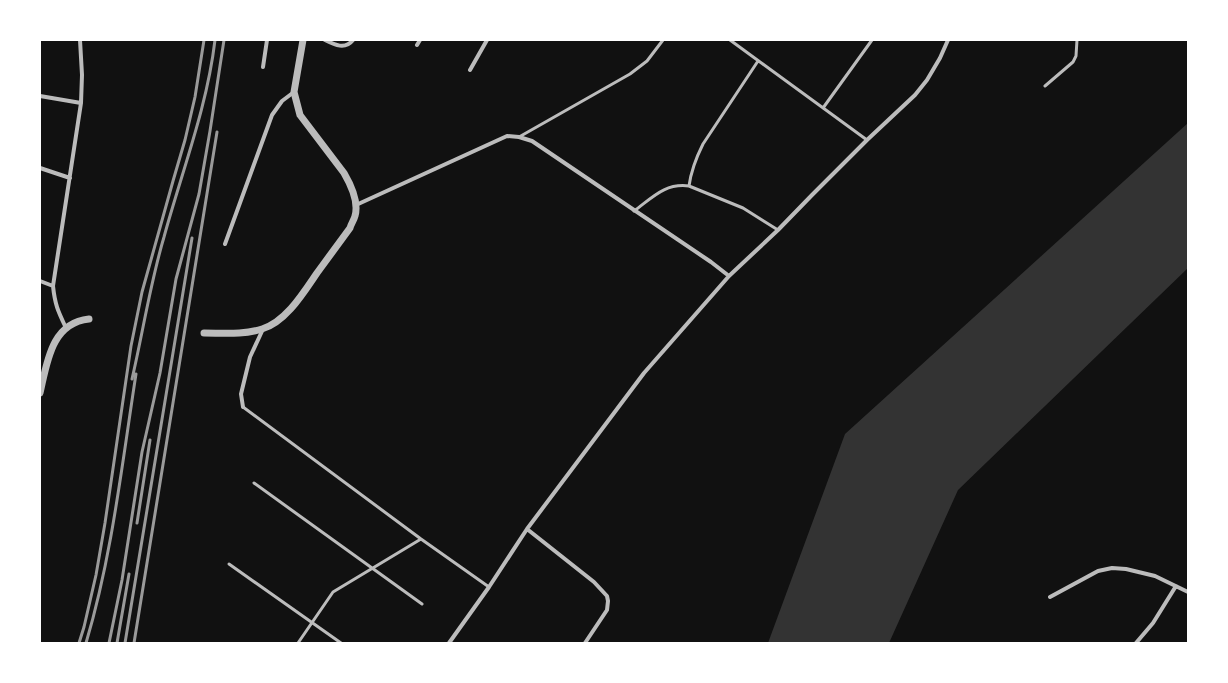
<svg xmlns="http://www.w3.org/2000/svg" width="1228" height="683" font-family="'Times New Roman',serif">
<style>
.water{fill:#333}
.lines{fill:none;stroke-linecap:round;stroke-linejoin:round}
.service{stroke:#bcbcbc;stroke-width:3}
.minor{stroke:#bcbcbc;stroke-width:4}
.tertiary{stroke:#bcbcbc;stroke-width:7}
.rail{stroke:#9a9a9a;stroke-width:3}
</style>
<rect width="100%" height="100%" fill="#111"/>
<path class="water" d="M1188,123V268L958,490L889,643H768L845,434Z"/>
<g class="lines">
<path class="service" d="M730,40L867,140
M1045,86L1073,62L1076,56L1077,40
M823,108L872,40
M519,137L630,74L647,61L663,40
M689,186C691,171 696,158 703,144L758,61
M634,211C653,197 665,183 689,186L743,208L778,230
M243,407L421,539L489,587
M254,483L422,604
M229,564L341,643
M298,643L333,592L421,539"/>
<path class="minor" d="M325,40C335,45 345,50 353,40
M417,45L420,40
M263,67L267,40
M470,70L487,40
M40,96L81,103
M40,168L70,178
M356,205L507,136L519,137L532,141L711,262L729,276
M225,244L272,115L282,101L294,92
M40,281L53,286
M66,328C58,311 55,305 53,286L81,103L82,75L80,40
M243,407L241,394L250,357L263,329
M527,529L594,582L607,596L608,601L607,610L585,643
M1050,597L1098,571L1112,568L1126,569L1155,576L1188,592
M449,643L489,587L527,529L644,373L729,276L778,230L812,195L867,140L915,95L927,80L940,58L948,40
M1136,643L1153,623L1176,586"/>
<path class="tertiary" d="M204,333C223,333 244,335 262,329C286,322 304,292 317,273C328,258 339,243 350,228C351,224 354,220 355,216C359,202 351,185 344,173L300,115L294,92L303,40
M40,393C47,363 51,323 89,319"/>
<path class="rail" d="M132,379C143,332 150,284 164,237C182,171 207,108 215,40
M137,523L150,440
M79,643L84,627L96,575L105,523L131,346L142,292L173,181L185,140L195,97L204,40
M86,643C112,556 122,464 136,374
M109,643L122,580L142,452L160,373L176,279L199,194L210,131L224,40
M117,643L129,574
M125,643L192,238
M134,643L217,132"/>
</g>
<rect width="1228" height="683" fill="none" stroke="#ffffff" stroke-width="82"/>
</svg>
